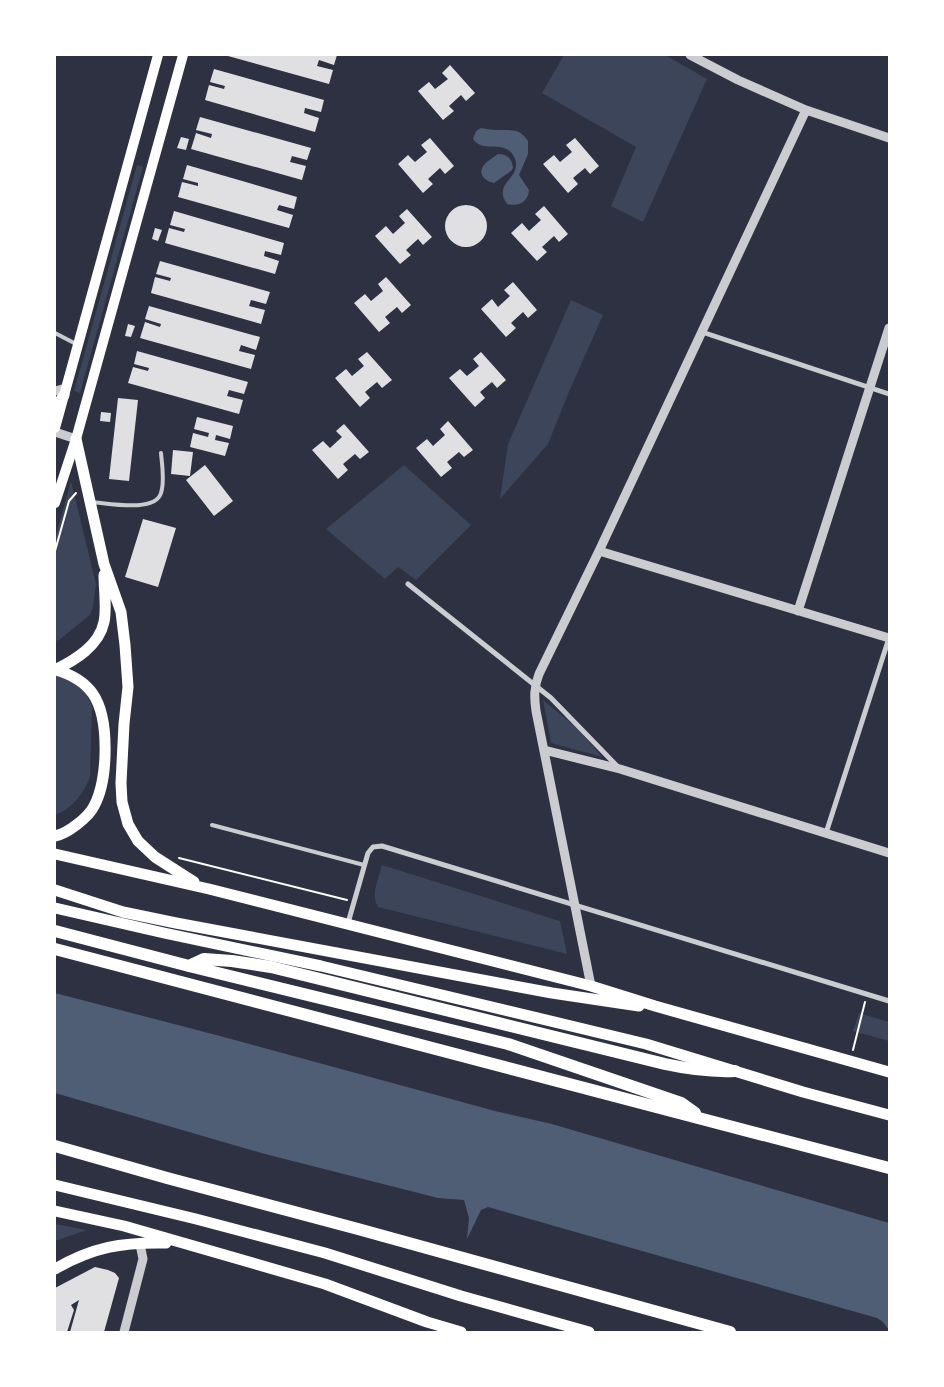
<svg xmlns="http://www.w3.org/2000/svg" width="944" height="1387" font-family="Roboto,sans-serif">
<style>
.green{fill:#3c4559}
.water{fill:#4f5d75}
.building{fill:#e0e0e3}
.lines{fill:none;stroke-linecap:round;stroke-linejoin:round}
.path{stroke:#fff;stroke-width:2}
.service{stroke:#caccd0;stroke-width:4}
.minor{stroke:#caccd0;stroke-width:5}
.tertiary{stroke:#caccd0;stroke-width:9}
.secondary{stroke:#fff;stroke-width:10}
.trunk{stroke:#fff;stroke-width:11}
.motorway{stroke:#fff;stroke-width:12}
</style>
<rect width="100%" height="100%" fill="#2d3142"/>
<path class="green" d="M564,55H665L707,79L643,222L611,206L636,147L542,93Z
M137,165L143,167L80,393L74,391Z
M571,300L603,315L568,394L548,444L500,499L508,444Z
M404,465L471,525L416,580L398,567L385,579L326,529Z
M71,481L96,584L93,607L90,615L59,640L55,641V539Z
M55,675L74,680L86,692L92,707L90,777C84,793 72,809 55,815Z
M543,700L578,729L602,757L551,743Z
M382,865L560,921L567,954L378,907C370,896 379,877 382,865Z
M859,1013L889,1022V1041L853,1031Z
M55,1224L87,1230L55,1241Z"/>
<path class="water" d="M481,128C487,129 492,130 498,130C511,130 520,128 528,141V154L519,175L529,190C528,202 519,207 507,204C492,182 522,179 515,159C506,137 484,155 473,139L476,131Z
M498,154C507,154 512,158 513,168L511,171L494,183C485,181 477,174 484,165C487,161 494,157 498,154Z
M55,993L220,1036L495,1111L552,1124L889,1223V1330L883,1322L877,1318L488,1207L481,1210L467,1239L469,1218L464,1200L438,1198L265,1154L55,1093Z"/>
<path class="building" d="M337,55L334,65L319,60L317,66L333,70L329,84L228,56Z
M450,65L475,93L466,101L461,95L449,106L454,111L443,120L418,91L429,82L435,89L448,79L442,73Z
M214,69L324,100L321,112L305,108L304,113L319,118L315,132L205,100L209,85L224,89L225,86L210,82Z
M200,117L311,148L307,160L292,156L290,162L306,166L302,180L191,149L196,133L211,138L212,134L196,130Z
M181,137L189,139L186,150L177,148Z
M430,138L454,166L445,174L440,168L428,179L433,184L423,193L398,164L408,155L415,162L427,152L421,145Z
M575,138L599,166L590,174L585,168L573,178L578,184L568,193L543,164L554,155L560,162L572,152L566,145Z
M187,165L297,197L294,209L279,205L277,210L293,215L289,228L178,197L182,182L198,186V183L183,179Z
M445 226a21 21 0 1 1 42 0a21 21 0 1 1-42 0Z
M544,206L568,234L559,242L554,236L542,247L547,252L537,261L511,233L522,223L529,231L541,220L535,214Z
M407,209L432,237L423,245L418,239L406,250L411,255L400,264L375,236L386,226L393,234L405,223L399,216Z
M174,211L284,243L281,255L265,251L264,256L279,261L275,274L165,243L169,228L184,232L185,229L170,225Z
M155,228L162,230L158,241L152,239Z
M160,261L270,292L266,304L251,300L249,306L265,310L261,324L151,293L155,277L170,281L171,278L156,274Z
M386,277L411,305L402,313L397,307L385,317L390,323L379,332L354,303L365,294L371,301L383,291L378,284Z
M513,282L537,310L528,318L523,312L511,323L516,328L506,337L481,309L492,299L498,307L510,296L504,290Z
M149,306L260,337L256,350L241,345L239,351L255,355L251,369L140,338L145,322L160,327L161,324L145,319Z
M128,324L135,326L131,337L125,336Z
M137,351L248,382L244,394L229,390L227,396L243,400L239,414L128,383L133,367L148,371L149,368L134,364Z
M367,352L392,380L382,388L377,382L365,392L370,398L360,407L335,378L346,369L352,376L364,366L358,359Z
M481,352L506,380L497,388L492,382L480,392L485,398L475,407L449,378L460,369L467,376L479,366L473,359Z
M118,398L138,400L129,481L109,479Z
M101,412L111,413L110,422L100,421Z
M197,417L233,426L230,439L216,435L215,440L229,443L225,456L190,447L193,433L208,437L209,433L194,429Z
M448,421L473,450L464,457L459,452L447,462L452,468L441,477L416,448L427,439L433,446L445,435L440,429Z
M344,424L369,452L360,459L355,454L343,464L348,470L338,479L312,450L323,441L330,448L342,437L336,431Z
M173,450L193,452L190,476L171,474Z
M205,465L233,501L214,516L186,480Z
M143,519L176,528L158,587L125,577Z
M95,1267L108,1270L115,1273L119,1278L104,1332H70L79,1300L71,1305L74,1310L67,1332H55V1288Z"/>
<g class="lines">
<path class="path" d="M55,551L69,501L76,493
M179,858L347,900
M853,1050L865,1002"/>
<path class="service" d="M55,333L76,344
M91,502C108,503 155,513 161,493C165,481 162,465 161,453
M212,825L364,865"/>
<path class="minor" d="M702,332L889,394
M408,584L551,698L618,767
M826,833L889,638
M348,923L368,853L373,847L382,846L889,1001"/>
<path class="tertiary" d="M690,55L738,80L806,110L889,138
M55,391L66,388
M55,432L76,439
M599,551L889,638
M798,611L889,328
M544,750L620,769L889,853
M591,986L536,711C534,697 534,687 539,674L599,551L806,110
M124,1332L143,1259L141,1249L139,1243"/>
<path class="secondary" d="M55,428L158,55
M55,503L76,439L183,55"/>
<path class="trunk" d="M55,409L64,395
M76,439L104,564L121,612L125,645L128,687L124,724L121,783L122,802L128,824L138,841L155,857L194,882
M55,670C75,660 99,646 104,622C107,608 104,591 104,575
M55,836C67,834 89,817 94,806C108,781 110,719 93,694C84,681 70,674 56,670
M55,854L209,889L591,986L655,1006L889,1072
M55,890L123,912L176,923L552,993L639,1006
M55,908L164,933L321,966L646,1044L803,1092L889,1115
M55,1185L196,1219L325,1253L461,1296L589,1332
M55,1211L124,1226L325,1284L427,1322L461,1332
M55,1269C93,1247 122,1242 166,1243"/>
<path class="motorway" d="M55,931L189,966L508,1044L681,1103L695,1113
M55,949L889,1168
M189,966L204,959L232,961L271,967L665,1064C688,1069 712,1072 735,1071
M55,1146L167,1178L358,1229L730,1332"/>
</g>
<rect width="944" height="1387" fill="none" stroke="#ffffff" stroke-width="112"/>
</svg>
